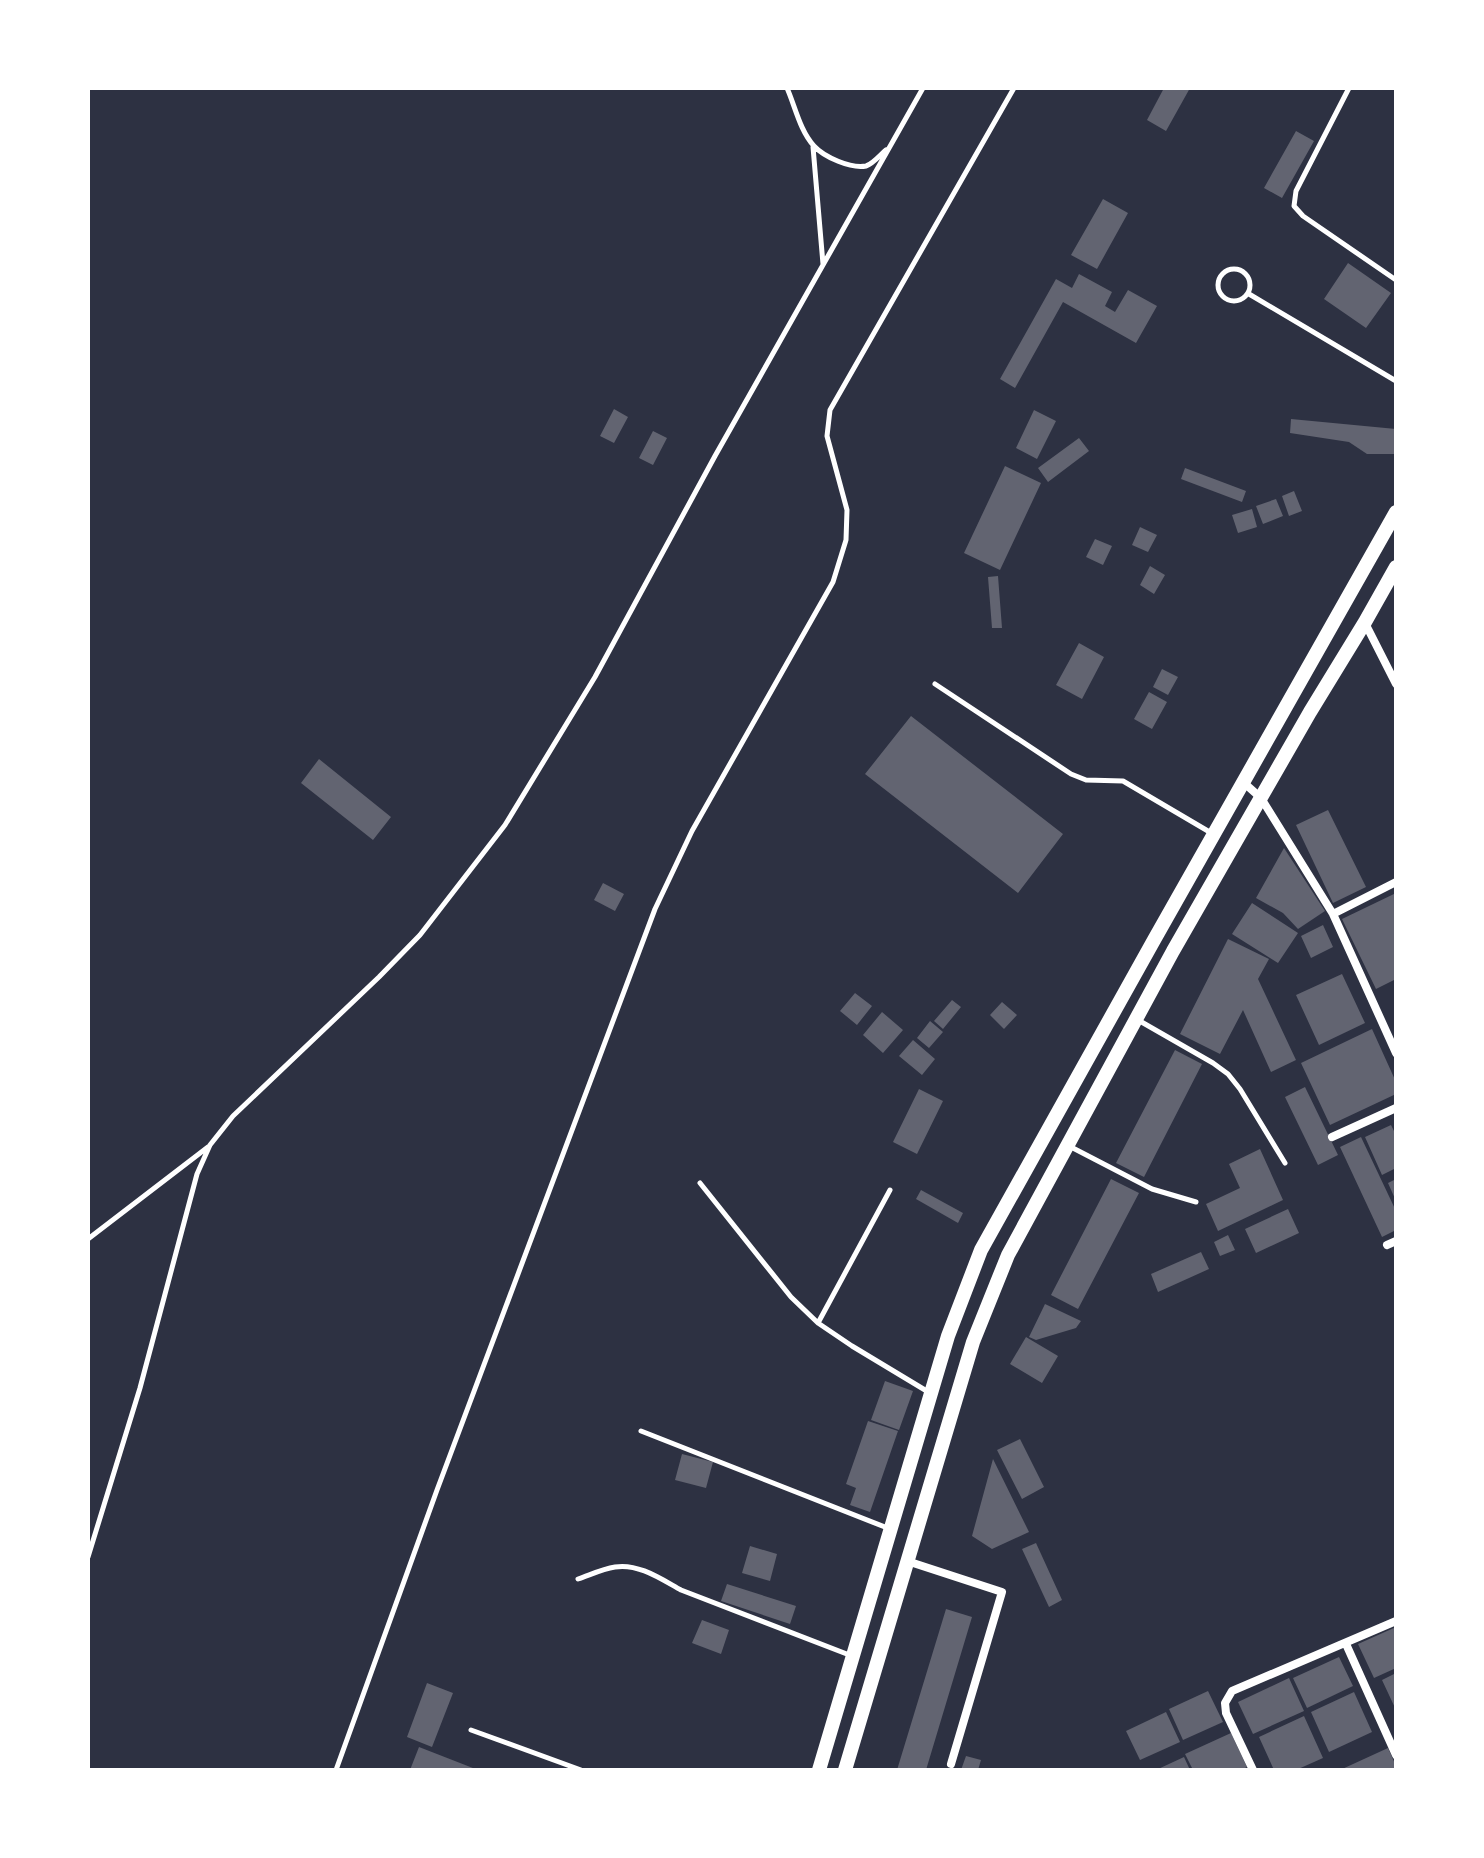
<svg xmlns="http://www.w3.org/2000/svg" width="1484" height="1858" font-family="'Open Sans',sans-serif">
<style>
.building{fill:#626471}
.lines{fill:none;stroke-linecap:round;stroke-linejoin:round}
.service{stroke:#fff;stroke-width:5}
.minor{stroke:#fff;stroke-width:8}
.secondary{stroke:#fff;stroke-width:14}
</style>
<rect width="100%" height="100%" fill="#2d3142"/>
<path class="building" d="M1164,88H1190L1166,131L1147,120Z
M1296,131L1314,141L1282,198L1264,188Z
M1103,199L1128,213L1097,269L1071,255Z
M1348,263L1391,293L1366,328L1324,299Z
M1079,274L1112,292L1105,306L1115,312L1128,290L1157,306L1136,343L1063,302L1015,388L1000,379L1056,279L1072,288Z
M614,409L628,417L614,443L600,436Z
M1034,410L1056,421L1037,459L1016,448Z
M1291,419L1396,429V454H1367L1349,442L1290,433Z
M653,431L667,438L653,465L639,458Z
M1079,438L1089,451L1048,482L1038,468Z
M1005,466L1041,483L1000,570L964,553Z
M1185,468L1246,491L1242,502L1181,479Z
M1294,491L1302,511L1289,516L1282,496Z
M1276,499L1283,516L1263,524L1256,506Z
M1252,509L1257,527L1238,533L1232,515Z
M1140,527L1157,535L1148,552L1132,545Z
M1095,539L1112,546L1103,565L1086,557Z
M1150,566L1165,575L1154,594L1140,585Z
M998,576L1002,628H992L988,577Z
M1079,643L1104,657L1082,699L1056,685Z
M1162,669L1178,677L1168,695L1153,687Z
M1149,692L1167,702L1152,729L1134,719Z
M911,716L1063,834L1018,893L865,774Z
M319,759L391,817L373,840L301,783Z
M1328,810L1366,887L1333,903L1296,825Z
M1284,848L1325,911L1298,929L1283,913L1256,898Z
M603,883L624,894L615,911L594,900Z
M1396,893V979L1376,989L1342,919Z
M1252,903L1298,933L1278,963L1232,934Z
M1323,925L1333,947L1311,958L1301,936Z
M1228,939L1269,959L1258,979L1296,1060L1271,1072L1243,1010L1220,1054L1180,1034Z
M1342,974L1365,1023L1319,1045L1296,995Z
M855,993L872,1006L857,1025L840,1011Z
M952,1000L961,1007L943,1029L934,1021Z
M1002,1002L1017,1015L1004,1029L990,1015Z
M882,1012L903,1030L883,1053L863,1035Z
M930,1021L943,1032L929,1048L917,1038Z
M1372,1029L1396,1082V1094L1330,1125L1301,1063Z
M913,1040L935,1059L922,1075L899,1056Z
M1175,1050L1202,1064L1144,1177L1116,1163Z
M1305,1087L1338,1155L1318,1165L1285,1097Z
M919,1089L943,1101L917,1154L893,1142Z
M1391,1125L1396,1135V1168L1382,1175L1365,1137Z
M1361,1137L1396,1211V1230L1382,1237L1340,1147Z
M1260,1149L1283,1200L1218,1231L1206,1204L1240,1188L1229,1164Z
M1111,1179L1139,1193L1078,1309L1051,1295Z
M1396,1179V1201L1388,1183Z
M921,1190L963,1213L958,1223L916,1199Z
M1288,1209L1299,1233L1256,1253L1245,1229Z
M1228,1235L1235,1250L1220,1256L1214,1242Z
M1201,1252L1209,1269L1158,1292L1151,1274Z
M1045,1304L1081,1321L1076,1328L1036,1340L1029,1337Z
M1026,1337L1058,1356L1042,1383L1010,1364Z
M885,1381L913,1391L899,1430L871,1420Z
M868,1421L898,1431L870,1512L850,1505L856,1488L846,1484Z
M1020,1439L1044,1487L1022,1499L997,1450Z
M682,1454L713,1462L706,1488L675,1480Z
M993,1459L1029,1532L992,1549L972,1536Z
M1036,1543L1062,1600L1049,1607L1022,1549Z
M750,1546L777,1554L770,1581L742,1573Z
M727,1584L796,1606L790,1624L721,1601Z
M946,1609L972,1617L926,1770H897Z
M702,1620L729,1630L721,1654L692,1643Z
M1396,1627V1668L1374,1678L1358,1644Z
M1339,1657L1353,1686L1307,1708L1293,1678Z
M1396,1673V1710L1382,1680Z
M1289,1678L1304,1711L1253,1734L1238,1702Z
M427,1683L453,1693L432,1747L407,1737Z
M1208,1691L1223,1722L1183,1740L1169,1709Z
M1354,1692L1372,1732L1329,1752L1311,1712Z
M1166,1712L1180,1742L1140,1760L1126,1731Z
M1304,1716L1323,1758L1296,1770H1274L1259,1737Z
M1231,1733L1247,1767L1241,1770H1193L1185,1754Z
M419,1747L478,1770H410Z
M1388,1748L1396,1766V1770H1340Z
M966,1756L981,1760L978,1770H961Z
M1184,1757L1190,1770H1156Z"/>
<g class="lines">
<path class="service" d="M787,88C795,106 800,131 814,146C824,157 851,169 866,166C873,164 880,155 886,150
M1349,88L1296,191L1294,206L1303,216L1396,280
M813,147L823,264
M1218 285a16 16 0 1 1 32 0a16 16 0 1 1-32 0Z
M1249,294L1396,381
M935,684L1071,774L1086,780L1123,781L1213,834
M1138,1020L1213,1063L1228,1074L1240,1089L1285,1163
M1069,1146L1152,1189L1196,1202
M700,1183L791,1297L818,1323L852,1346L930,1393
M88,1239L208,1147
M818,1323L890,1190
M641,1431L890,1529
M88,1557L140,1388L197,1174L210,1145L233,1116L379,977L420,935L505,825L595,677L715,456L923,88
M578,1579C590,1575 602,1569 615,1567C638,1563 661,1579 681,1590L852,1656
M471,1730L581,1770
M336,1770L437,1490L655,909L692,831L833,582L846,540L847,510L827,436L830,410L1014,88"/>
<path class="minor" d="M1365,623L1396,684
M1243,782L1261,798L1333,914L1396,1053
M1333,914L1396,882
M1332,1137L1396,1108
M1387,1245L1396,1241
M907,1561L1002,1592L951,1764
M1346,1644L1396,1755
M1253,1770L1226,1713L1225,1703L1232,1691L1396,1621"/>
<path class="secondary" d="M819,1770L948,1336L981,1250L1154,940L1396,512
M845,1770L973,1342L1008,1255L1173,951L1310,712L1365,622L1396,567"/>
</g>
<rect width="1484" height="1858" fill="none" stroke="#ffffff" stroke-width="180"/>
</svg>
